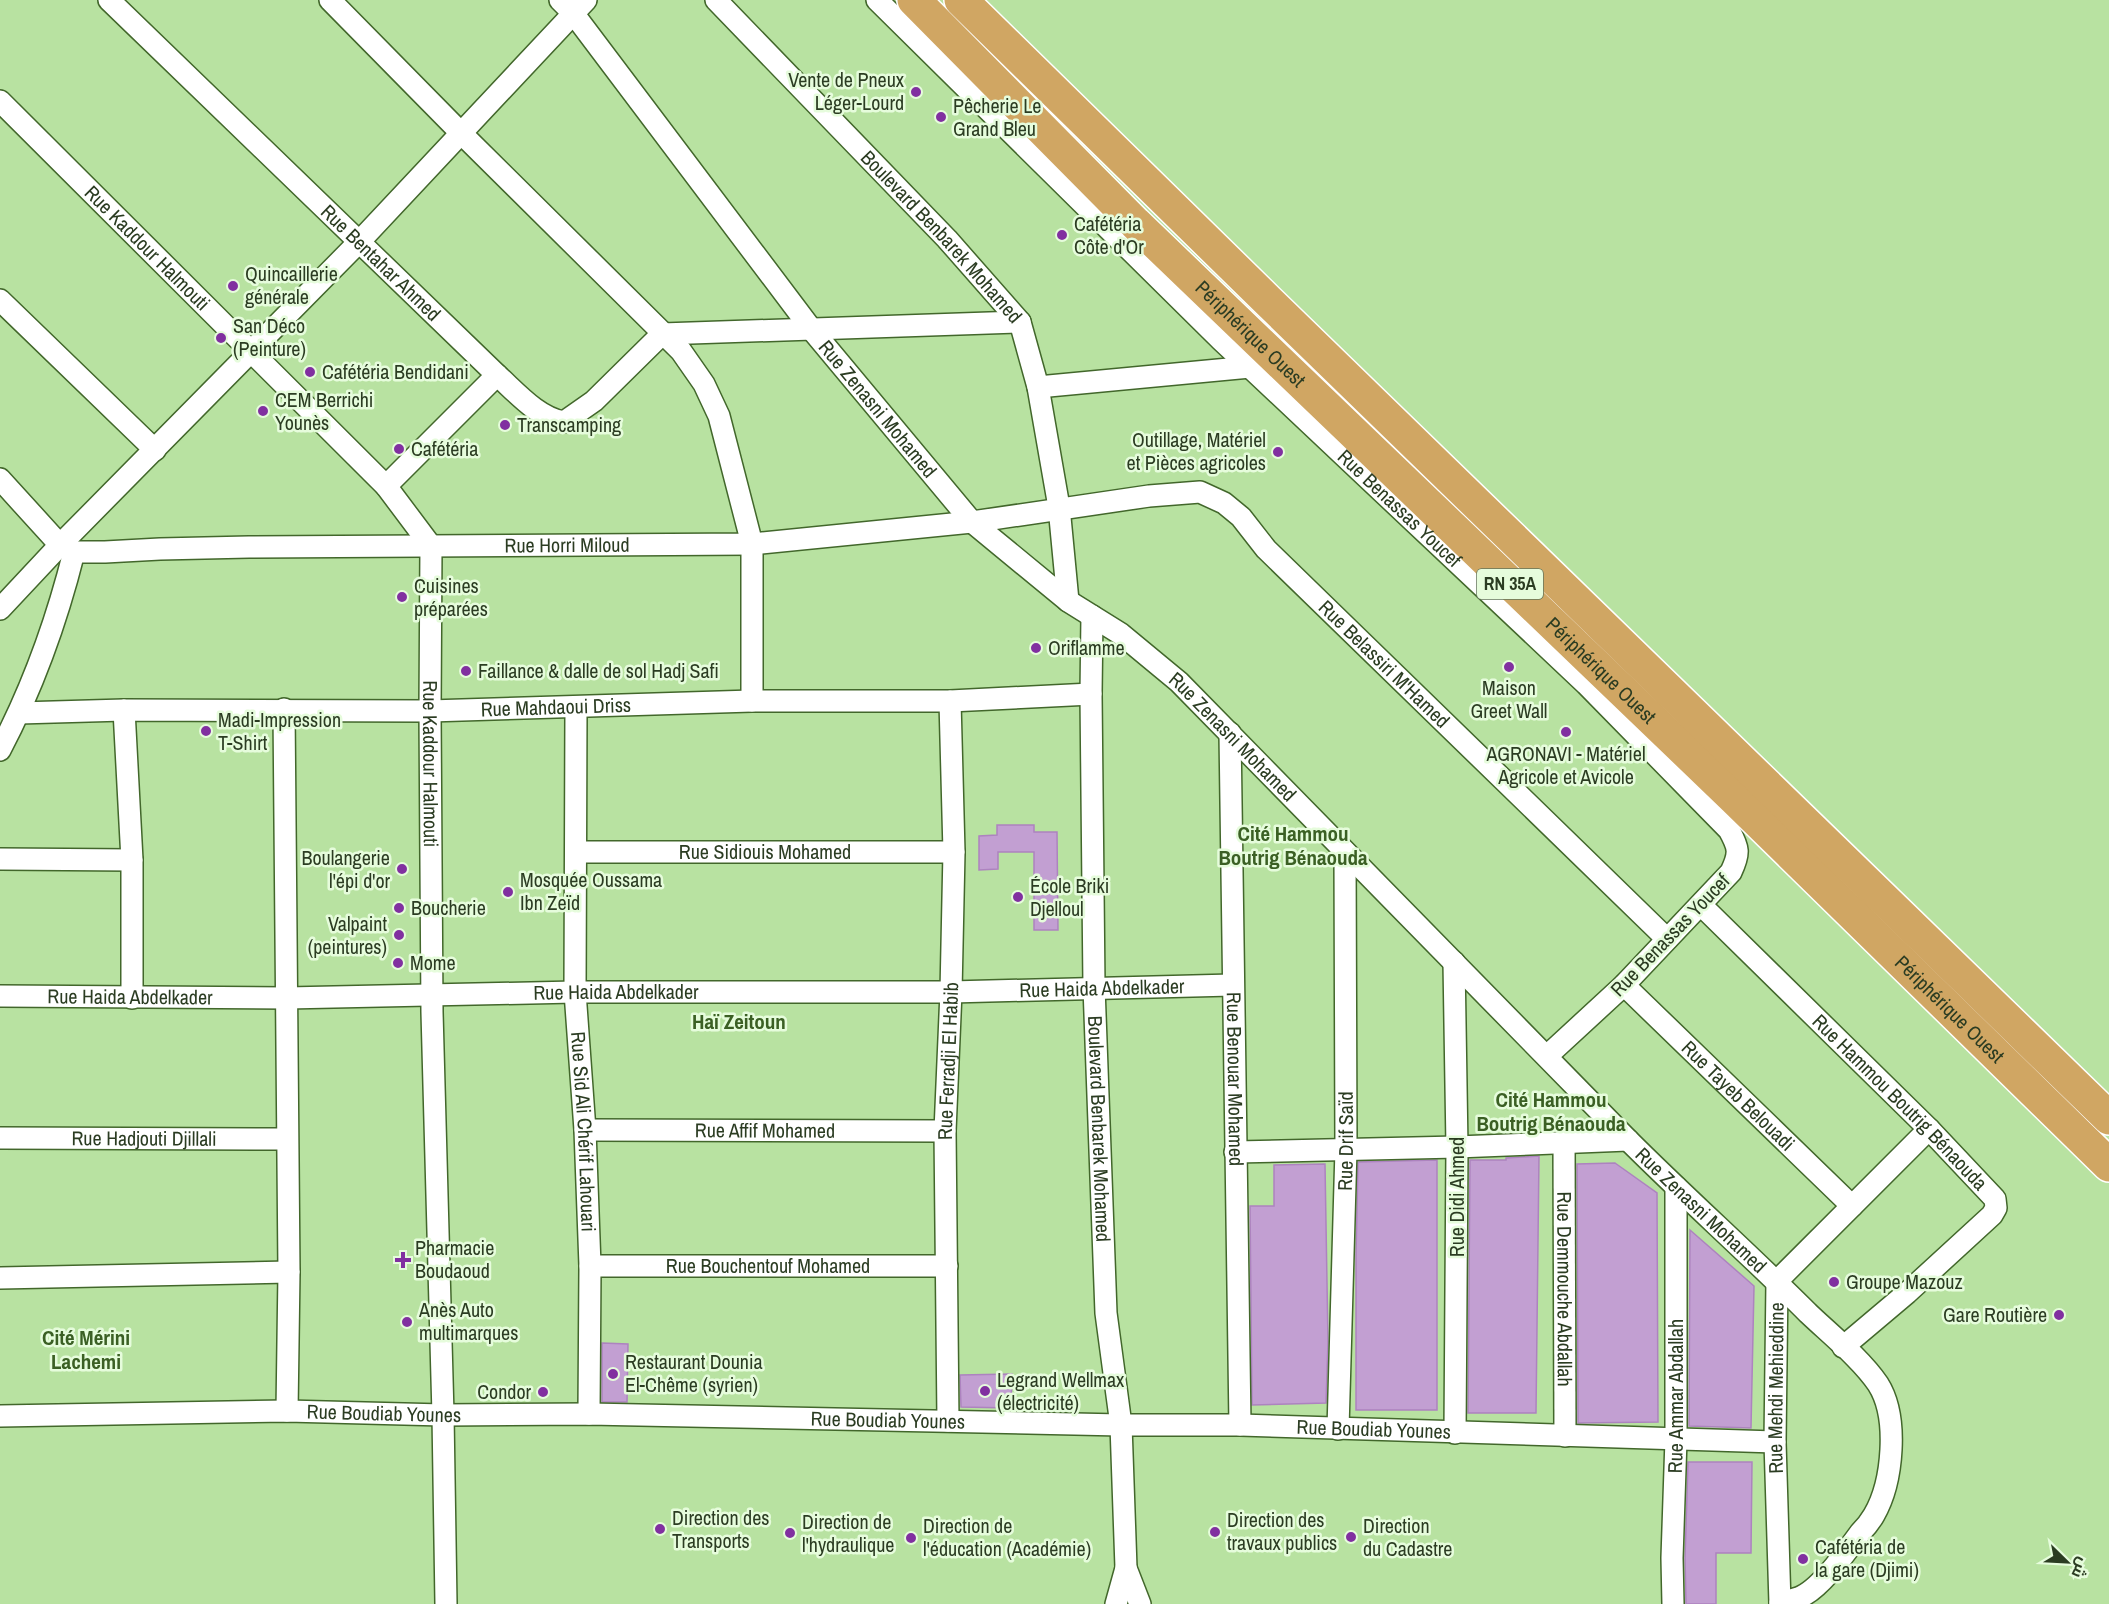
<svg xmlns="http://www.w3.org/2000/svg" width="2109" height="1604" font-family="'Archivo Narrow',Cairo,sans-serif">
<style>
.building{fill:#c29fd2;stroke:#ad83bf;stroke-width:1.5}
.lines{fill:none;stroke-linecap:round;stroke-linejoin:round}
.minor-casing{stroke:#42672b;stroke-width:24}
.trunk-casing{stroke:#fff;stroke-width:36}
.minor{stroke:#fff;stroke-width:21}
.trunk{stroke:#d0a663;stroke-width:33}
.poi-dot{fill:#8130a0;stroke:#e6fcdc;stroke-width:2}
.labels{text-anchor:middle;stroke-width:5;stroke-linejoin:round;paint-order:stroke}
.shield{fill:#e6fcdc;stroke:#63765a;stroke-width:1.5}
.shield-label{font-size:18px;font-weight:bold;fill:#2b3c22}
.poi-label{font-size:20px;fill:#2b3c22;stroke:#e6fcdc;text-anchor:start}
.street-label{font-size:20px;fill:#2b3c22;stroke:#e6fcdc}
.neighbourhood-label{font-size:21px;font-weight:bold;fill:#3b6024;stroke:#e6fcdc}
</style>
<rect width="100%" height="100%" fill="#b8e2a1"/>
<path class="building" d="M997,825H1034V832H1057L1058,930H1034V852H998V869L979,870V836L997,835Z
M1539,1156L1536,1413H1468L1470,1160H1506V1158Z
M1437,1160V1410H1356V1254L1358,1162Z
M1615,1163L1657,1193L1658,1422L1578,1423L1577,1164Z
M1325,1164L1328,1342L1326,1403L1252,1405L1250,1206H1274V1165Z
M1690,1230L1754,1286L1751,1428L1689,1426Z
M602,1343L628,1344L627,1402H602Z
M1012,1374L1011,1408L961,1407L960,1375Z
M1688,1462H1752L1751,1553H1716V1604H1686L1685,1558Z"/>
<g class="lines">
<g class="minor-casing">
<g id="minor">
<path id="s1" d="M109,0L497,375C516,392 538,418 564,422L594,401L662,334L1020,322"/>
<path d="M330,0L461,133L681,351L704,384L719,416L752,544V701"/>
<path id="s2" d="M560,0L573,13L812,330L972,522L1068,601L1121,634L1179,682L1628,1140C1687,1199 1749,1254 1808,1313C1830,1334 1861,1359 1878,1384C1899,1417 1893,1482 1874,1515C1870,1522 1865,1528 1860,1533C1846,1552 1820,1590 1798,1598C1792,1600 1786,1601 1780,1603"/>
<path id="s3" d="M716,0L947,239L1020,322L1038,387L1059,507L1068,601"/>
<path id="s4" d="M877,0L1220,339L1586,684L1729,830C1739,848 1740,853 1731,872L1624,985L1547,1056"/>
<path id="s5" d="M0,101L386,486L431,546L430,711L432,1012L443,1415L446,1604"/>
<path d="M0,300L155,450"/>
<path d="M1038,387L1250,367"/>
<path id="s6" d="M0,479L60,545L74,552H105L160,549L249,547L752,544L972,522L1149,496L1200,492L1224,503L1241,517L1266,549L1667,939"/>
<path d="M386,486L497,375"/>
<path d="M0,609L60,545L359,242L586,0"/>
<path id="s7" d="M1092,616L1091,694L1094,987L1106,1313L1121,1425L1126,1568L1116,1604"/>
<path id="s8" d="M576,708L575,992L585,1130L590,1266L589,1414"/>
<path d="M284,709L289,1272L287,1411"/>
<path d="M124,710L132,860V998"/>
<path id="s9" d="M19,713L124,710L430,711L752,701H950L1091,694"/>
<path id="s10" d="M1230,733L1240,1425"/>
<path d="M0,750C33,687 57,620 74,552"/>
<path id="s11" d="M576,852H954"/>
<path d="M0,859L132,860"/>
<path id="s12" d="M1701,905L1929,1129L1995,1199L1996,1208L1992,1215L1907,1293L1843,1347"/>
<path d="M1454,962L1457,1147L1455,1433"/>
<path id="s13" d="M1624,985L1852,1206"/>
<path id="s14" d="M0,996L287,998L575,992H951L1232,985"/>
<path id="s15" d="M585,1130L945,1131"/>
<path id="s16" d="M0,1138L287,1139"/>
<path id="s17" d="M1564,1142L1565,1436"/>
<path d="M1235,1152L1457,1147L1628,1140"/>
<path id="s18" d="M590,1266H947"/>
<path d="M0,1278L289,1272"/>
<path id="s19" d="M0,1416L287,1411L443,1415L589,1414L1121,1425H1240L1775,1442"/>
<path id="s20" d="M948,1421L945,1131L951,992L954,852L950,701"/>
<path id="s21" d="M1338,1429L1346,1149L1345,852"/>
<path d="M1126,1568L1140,1604"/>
<path id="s22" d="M1673,1604L1672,1558L1676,1439V1187"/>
<path id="s23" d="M1780,1604L1775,1442L1777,1281L1929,1129"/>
</g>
</g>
<g class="trunk-casing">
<g id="trunk">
<path id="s24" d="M914,0L1135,223L1734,798L2109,1165"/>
<path d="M961,0L1267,300L2109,1118"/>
</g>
</g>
<use href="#minor" class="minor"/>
<use href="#trunk" class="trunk"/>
</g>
<g class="poi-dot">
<circle cx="916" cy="92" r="6"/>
<circle cx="941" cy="117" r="6"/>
<circle cx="1062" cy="235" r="6"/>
<circle cx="233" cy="286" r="6"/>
<circle cx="221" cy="338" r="6"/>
<circle cx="310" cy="372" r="6"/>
<circle cx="263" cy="411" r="6"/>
<circle cx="505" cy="425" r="6"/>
<circle cx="399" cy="449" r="6"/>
<circle cx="1278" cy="452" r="6"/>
<circle cx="402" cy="597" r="6"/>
<circle cx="1036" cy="648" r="6"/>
<circle cx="1509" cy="667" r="6"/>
<circle cx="466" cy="671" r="6"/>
<circle cx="206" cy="731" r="6"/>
<circle cx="1566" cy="732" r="6"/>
<circle cx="402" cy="869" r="6"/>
<circle cx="508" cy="892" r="6"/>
<circle cx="1018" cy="897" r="6"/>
<circle cx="399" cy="908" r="6"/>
<circle cx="399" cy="935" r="6"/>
<circle cx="398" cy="963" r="6"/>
<path d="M400 1251h6v6h6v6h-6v6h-6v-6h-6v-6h6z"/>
<circle cx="1834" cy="1282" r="6"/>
<circle cx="2059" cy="1315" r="6"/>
<circle cx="407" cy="1322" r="6"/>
<circle cx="613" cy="1374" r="6"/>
<circle cx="985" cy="1391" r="6"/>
<circle cx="543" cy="1392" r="6"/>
<circle cx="660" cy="1529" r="6"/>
<circle cx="1215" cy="1532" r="6"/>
<circle cx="790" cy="1533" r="6"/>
<circle cx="1351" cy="1537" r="6"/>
<circle cx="911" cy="1538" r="6"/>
<circle cx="1803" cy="1559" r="6"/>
</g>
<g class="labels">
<rect class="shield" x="1477" y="569" width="66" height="30" rx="4.5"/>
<g class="shield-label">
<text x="1510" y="590">RN 35A</text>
</g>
<g class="poi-label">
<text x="904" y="87" text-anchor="end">Vente de Pneux<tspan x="904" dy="23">Léger-Lourd</tspan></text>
<text x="953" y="113">Pêcherie Le<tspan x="953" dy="23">Grand Bleu</tspan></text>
<text x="1074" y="231">Cafétéria<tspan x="1074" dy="23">Côte d'Or</tspan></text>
<text x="245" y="281">Quincaillerie<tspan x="245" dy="23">générale</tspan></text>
<text x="233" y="333">San Déco<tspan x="233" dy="23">(Peinture)</tspan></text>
<text x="322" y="379">Cafétéria Bendidani</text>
<text x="275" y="407">CEM Berrichi<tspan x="275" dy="23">Younès</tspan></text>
<text x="517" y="432">Transcamping</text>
<text x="1266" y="447" text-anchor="end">Outillage, Matériel<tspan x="1266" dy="23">et Pièces agricoles</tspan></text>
<text x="411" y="456">Cafétéria</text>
<text x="414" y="593">Cuisines<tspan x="414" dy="23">préparées</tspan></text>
<text x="1048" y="655">Oriflamme</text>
<text x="478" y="678">Faillance &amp; dalle de sol Hadj Safi</text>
<text x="1509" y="695" text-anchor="middle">Maison<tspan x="1509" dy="23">Greet Wall</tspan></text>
<text x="218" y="727">Madi-Impression<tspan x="218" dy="23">T-Shirt</tspan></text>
<text x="1566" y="761" text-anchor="middle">AGRONAVI - Matériel<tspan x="1566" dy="23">Agricole et Avicole</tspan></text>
<text x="390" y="865" text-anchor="end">Boulangerie<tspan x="390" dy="23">l'épi d'or</tspan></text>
<text x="520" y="887">Mosquée Oussama<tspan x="520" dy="23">Ibn Zeïd</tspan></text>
<text x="1030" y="893">École Briki<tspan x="1030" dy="23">Djelloul</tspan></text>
<text x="411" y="915">Boucherie</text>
<text x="387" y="931" text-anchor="end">Valpaint<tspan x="387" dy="23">(peintures)</tspan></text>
<text x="410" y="970">Mome</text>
<text x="415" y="1255">Pharmacie<tspan x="415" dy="23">Boudaoud</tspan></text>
<text x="1846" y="1289">Groupe Mazouz</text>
<text x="419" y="1317">Anès Auto<tspan x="419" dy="23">multimarques</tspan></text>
<text x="2047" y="1322" text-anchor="end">Gare Routière</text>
<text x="625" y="1369">Restaurant Dounia<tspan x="625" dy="23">El-Chême (syrien)</tspan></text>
<text x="997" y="1387">Legrand Wellmax<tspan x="997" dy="23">(électricité)</tspan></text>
<text x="531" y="1399" text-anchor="end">Condor</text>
<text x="672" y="1525">Direction des<tspan x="672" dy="23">Transports</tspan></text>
<text x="1227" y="1527">Direction des<tspan x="1227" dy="23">travaux publics</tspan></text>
<text x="802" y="1529">Direction de<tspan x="802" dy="23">l'hydraulique</tspan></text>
<text x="923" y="1533">Direction de<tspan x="923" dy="23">l'éducation (Académie)</tspan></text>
<text x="1363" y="1533">Direction<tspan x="1363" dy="23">du Cadastre</tspan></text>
<text x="1815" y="1554">Cafétéria de<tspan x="1815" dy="23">la gare (Djimi)</tspan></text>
</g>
<g class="street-label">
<text dy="7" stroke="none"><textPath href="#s3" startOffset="327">Boulevard Benbarek Mohamed</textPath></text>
<text dy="7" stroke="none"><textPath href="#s5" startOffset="208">Rue Kaddour Halmouti</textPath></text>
<text dy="7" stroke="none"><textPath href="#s1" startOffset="378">Rue Bentahar Ahmed</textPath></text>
<text dy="7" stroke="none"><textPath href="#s24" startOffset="474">Périphérique Ouest</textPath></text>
<text dy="7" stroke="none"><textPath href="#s2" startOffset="518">Rue Zenasni Mohamed</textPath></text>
<text dy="7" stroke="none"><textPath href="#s4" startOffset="729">Rue Benassas Youcef</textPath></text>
<text dy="7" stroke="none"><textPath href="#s6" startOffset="598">Rue Horri Miloud</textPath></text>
<text dy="7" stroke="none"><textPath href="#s6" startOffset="1488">Rue Belassiri M'Hamed</textPath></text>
<text dy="7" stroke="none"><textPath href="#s24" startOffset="960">Périphérique Ouest</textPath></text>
<text dy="7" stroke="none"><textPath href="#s9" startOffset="537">Rue Mahdaoui Driss</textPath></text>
<text dy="7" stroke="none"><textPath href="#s2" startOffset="1004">Rue Zenasni Mohamed</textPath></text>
<text dy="7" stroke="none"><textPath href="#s5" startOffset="838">Rue Kaddour Halmouti</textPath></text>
<text dy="7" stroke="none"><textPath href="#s11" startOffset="189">Rue Sidiouis Mohamed</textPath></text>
<text transform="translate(1670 935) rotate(-46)" y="7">Rue Benassas Youcef</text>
<text dy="7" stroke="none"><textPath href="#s14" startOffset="1102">Rue Haida Abdelkader</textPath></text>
<text dy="7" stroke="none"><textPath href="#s14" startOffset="616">Rue Haida Abdelkader</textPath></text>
<text dy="7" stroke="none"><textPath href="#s14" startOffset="130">Rue Haida Abdelkader</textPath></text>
<text dy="7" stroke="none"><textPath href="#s24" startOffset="1446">Périphérique Ouest</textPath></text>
<text dy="7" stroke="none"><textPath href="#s20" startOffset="360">Rue Ferradji El Habib</textPath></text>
<text dy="7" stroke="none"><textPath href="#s10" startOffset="346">Rue Benouar Mohamed</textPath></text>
<text dy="7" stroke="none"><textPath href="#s13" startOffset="159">Rue Tayeb Belouadi</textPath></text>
<text dy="7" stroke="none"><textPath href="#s12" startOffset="280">Rue Hammou Boutrig Bénaouda</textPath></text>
<text dy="7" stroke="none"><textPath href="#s7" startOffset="513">Boulevard Benbarek Mohamed</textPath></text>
<text dy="7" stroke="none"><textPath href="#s15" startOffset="180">Rue Affif Mohamed</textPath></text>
<text dy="7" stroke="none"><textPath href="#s8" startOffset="424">Rue Sid Ali Chérif Lahouari</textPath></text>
<text dy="7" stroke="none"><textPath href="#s16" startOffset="144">Rue Hadjouti Djillali</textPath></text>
<text dy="7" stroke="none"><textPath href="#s21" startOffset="288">Rue Drif Saïd</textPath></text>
<text transform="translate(1457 1197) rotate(-90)" y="7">Rue Didi Ahmed</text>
<text dy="7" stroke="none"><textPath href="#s2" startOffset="1670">Rue Zenasni Mohamed</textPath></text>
<text dy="7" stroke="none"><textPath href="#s18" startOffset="178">Rue Bouchentouf Mohamed</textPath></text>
<text dy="7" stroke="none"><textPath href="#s17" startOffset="147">Rue Demmouche Abdallah</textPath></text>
<text dy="7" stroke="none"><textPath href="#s23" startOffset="216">Rue Mehdi Mehieddine</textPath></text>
<text dy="7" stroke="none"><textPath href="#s22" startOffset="208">Rue Ammar Abdallah</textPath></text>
<text dy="7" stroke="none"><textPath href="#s19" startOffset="384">Rue Boudiab Younes</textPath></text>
<text dy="7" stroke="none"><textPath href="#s19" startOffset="888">Rue Boudiab Younes</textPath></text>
<text dy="7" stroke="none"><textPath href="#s19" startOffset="1374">Rue Boudiab Younes</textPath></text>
</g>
<g class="neighbourhood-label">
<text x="1293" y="841">Cité Hammou<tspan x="1293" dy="24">Boutrig Bénaouda</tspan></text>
<text x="739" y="1029">Haï Zeitoun</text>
<text x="1551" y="1107">Cité Hammou<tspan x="1551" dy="24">Boutrig Bénaouda</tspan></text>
<text x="86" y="1345">Cité Mérini<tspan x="86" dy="24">Lachemi</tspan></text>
</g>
</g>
<g transform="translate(2067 1562) rotate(114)" stroke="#e6fcdc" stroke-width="4.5" paint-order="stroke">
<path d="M0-4.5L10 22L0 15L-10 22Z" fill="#2b3c22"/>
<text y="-9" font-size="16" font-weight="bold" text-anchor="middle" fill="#2b3c22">ش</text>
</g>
</svg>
